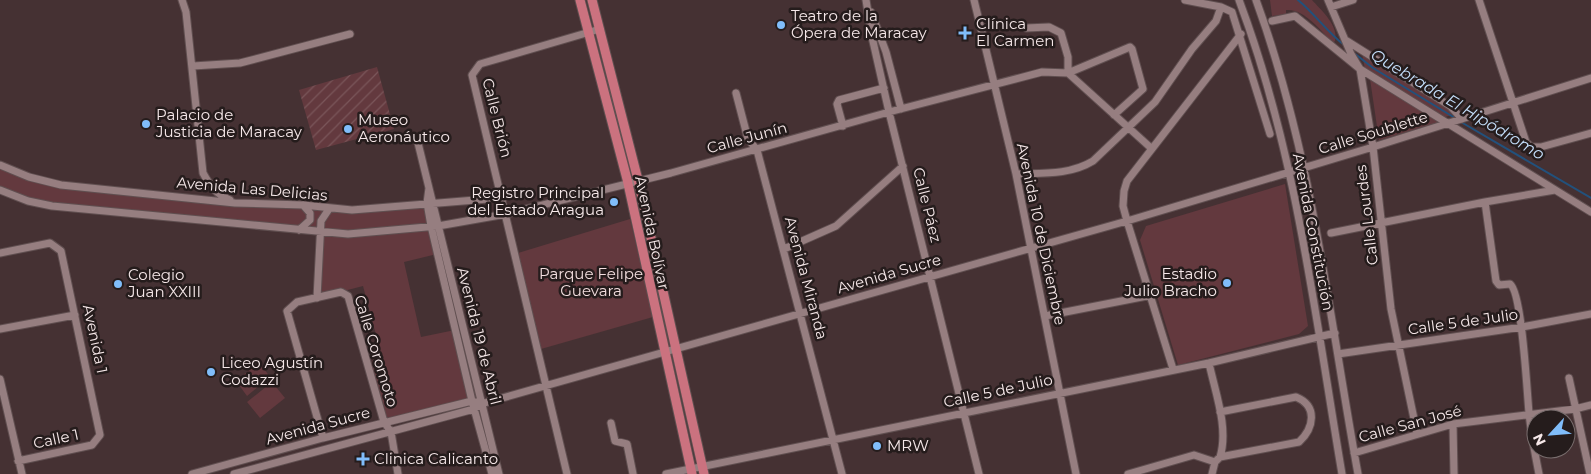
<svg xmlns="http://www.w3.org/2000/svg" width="1591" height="474" font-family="Montserrat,sans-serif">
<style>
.green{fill:#63393e}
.garden{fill:url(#garden-furrows)}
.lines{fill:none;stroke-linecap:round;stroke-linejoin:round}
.stream{stroke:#22517c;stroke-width:2}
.minor-casing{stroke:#604f50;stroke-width:9}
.major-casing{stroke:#604f50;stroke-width:11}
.minor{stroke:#967e80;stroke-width:7}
.major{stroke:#cb727f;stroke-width:9}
.poi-dot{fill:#80bdfa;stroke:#251c1c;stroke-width:2}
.labels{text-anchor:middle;stroke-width:5;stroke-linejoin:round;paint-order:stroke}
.poi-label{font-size:15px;fill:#f6e8e9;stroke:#251c1c;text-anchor:start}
.street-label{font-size:15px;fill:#f6e8e9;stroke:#251c1c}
.park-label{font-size:15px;fill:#f3dedf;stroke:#251c1c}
.water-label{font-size:16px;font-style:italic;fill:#c3ddf9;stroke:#251c1c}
</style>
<defs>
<pattern id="garden-furrows" width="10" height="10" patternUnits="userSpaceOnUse" patternTransform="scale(1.25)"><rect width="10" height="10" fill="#63393e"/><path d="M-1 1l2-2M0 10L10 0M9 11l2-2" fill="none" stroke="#7a565a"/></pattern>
</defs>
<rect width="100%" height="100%" fill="#453133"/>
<path class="green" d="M1270,0H1312C1322,11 1339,26 1335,41L1333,43C1321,31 1304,8 1286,10V14L1272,16Z
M1362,54L1456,113L1443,118L1365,69Z
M1370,79L1440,122L1379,140Z
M0,165L61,185L332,212L353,213L427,205L437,254L404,262L421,337L455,330L472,401L384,422L369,369L379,346L363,286L317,298L318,233L52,206L0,190Z
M1285,184L1308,326L1299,334L1178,365L1140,240L1146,226Z
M630,219L653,317L541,349L518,253Z
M259,362L270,377L247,396L236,381Z
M272,382L285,398L260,418L247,402Z"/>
<path class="garden" d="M377,67L394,129L316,150L299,90Z"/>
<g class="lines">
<path class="stream" d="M1298,0C1315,14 1327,32 1344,45
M1354,53L1373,68L1455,118
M1461,122L1591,198"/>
<g class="minor-casing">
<path id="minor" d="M182,0L186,12L203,173C210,186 216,194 230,200
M866,0L872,37L889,112L979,474
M974,0L1016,174L1076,474
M1185,0L1221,7L1232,12L1270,134
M1239,0C1296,151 1315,315 1342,474
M1256,0C1312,153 1329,315 1358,474
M1328,0L1351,54L1360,69L1373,147L1391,309L1417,433
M1479,0L1526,142L1531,147H1541L1591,133
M1331,7L1353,0
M871,12L886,52L901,109
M1272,21L1295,16L1360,69L1591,212
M1026,28L1049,27L1061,33L1068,57V73L1130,47L1132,49L1143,89L1114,115
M1347,41L1450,106L1462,119
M193,66L240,63L350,34
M736,93L748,139L757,150L842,474
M843,126L837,104L839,100L884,88
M418,143L429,188
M0,165L29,177L61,185L235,203L303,205L352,210L488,199L500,188
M1016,174C1043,173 1070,175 1093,161L1155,102L1192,49L1216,21L1221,7
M0,190L28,201L52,206L348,234L438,226L506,214L671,173L889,112L1042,72L1068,73L1151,148
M1485,202L1496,281L1499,285L1510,284C1522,292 1527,392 1529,413C1531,433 1535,454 1539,474
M299,230L310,220V213L303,205
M1331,233L1485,202L1555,190
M784,249L836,226L903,166
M0,253L50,243L61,251L100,435L92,445L18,461
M317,298L321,221L329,209
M1045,316L1152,295
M0,329L75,315
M1338,354L1522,327L1591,314
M1209,363C1215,392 1229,428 1220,457
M1173,369L1127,221L1123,206L1124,191L1127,181L1241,34
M1569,378L1590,474
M0,379L22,474
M611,423L615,441L627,444L633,474
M1453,424L1454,474
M323,438L287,311L297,302L341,292L348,296L384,422L391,432L398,474
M1354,453L1453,424L1575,409L1591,405
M192,474L323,438L472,401L476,402
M234,474L474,409L481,404L1127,221L1373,147L1591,78
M492,474L472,401L431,226L427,203L429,188L499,474
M567,474L472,75L480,64L600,29
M666,474L1209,363L1335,333
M1128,474L1194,455L1215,462
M1212,474L1215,462L1220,457L1299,442C1314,428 1318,406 1296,397L1220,412"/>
</g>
<g class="major-casing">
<path id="major" d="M580,0L627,179L692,474
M592,0L638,180L704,474"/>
</g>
<use href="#minor" class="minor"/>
<use href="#major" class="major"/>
</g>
<g class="poi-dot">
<circle cx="781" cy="25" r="5"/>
<path d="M962.5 25.5h5v5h5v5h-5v5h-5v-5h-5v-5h5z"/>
<circle cx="146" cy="124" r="5"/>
<circle cx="348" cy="129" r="5"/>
<circle cx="614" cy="202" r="5"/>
<circle cx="1227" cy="283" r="5"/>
<circle cx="118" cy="284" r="5"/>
<circle cx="211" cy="372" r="5"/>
<circle cx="877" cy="446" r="5"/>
<path d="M360.5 451.5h5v5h5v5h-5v5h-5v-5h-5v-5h5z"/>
</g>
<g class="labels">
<g class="poi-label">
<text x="791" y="21">Teatro de la<tspan x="791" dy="17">Ópera de Maracay</tspan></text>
<text x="976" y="29">Clínica<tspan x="976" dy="17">El Carmen</tspan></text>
<text x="156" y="120">Palacio de<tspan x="156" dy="17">Justicia de Maracay</tspan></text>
<text x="358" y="125">Museo<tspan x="358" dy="17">Aeronáutico</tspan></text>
<text x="604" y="198" text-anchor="end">Registro Principal<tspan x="604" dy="17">del Estado Aragua</tspan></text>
<text x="1217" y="279" text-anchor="end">Estadio<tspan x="1217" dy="17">Julio Bracho</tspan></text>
<text x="128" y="280">Colegio<tspan x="128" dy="17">Juan XXIII</tspan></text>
<text x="221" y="368">Liceo Agustín<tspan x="221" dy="17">Codazzi</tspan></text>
<text x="887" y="451">MRW</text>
<text x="374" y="464">Clinica Calicanto</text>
</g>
<g class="street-label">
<text transform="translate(497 118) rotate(76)" y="5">Calle Brión</text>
<text transform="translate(1373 133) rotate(-17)" y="5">Calle Soublette</text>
<text transform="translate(747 138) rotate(-15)" y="5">Calle Junín</text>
<text transform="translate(252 189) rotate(5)" y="5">Avenida Las Delicias</text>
<text transform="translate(927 205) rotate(76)" y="5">Calle Páez</text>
<text transform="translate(1367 215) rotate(-97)" y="5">Calle Lourdes</text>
<text transform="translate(1313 232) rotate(79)" y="5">Avenida Constitución</text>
<text transform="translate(652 233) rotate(78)" y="5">Avenida Bolívar</text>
<text transform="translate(1041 234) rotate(78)" y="5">Avenida 10 de Diciembre</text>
<text transform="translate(889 274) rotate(-16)" y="5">Avenida Sucre</text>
<text transform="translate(806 278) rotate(75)" y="5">Avenida Miranda</text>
<text transform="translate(1463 322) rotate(-8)" y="5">Calle 5 de Julio</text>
<text transform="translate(479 336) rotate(76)" y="5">Avenida 19 de Abril</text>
<text transform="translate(95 339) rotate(78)" y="5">Avenida 1</text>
<text transform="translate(376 351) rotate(73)" y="5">Calle Coromoto</text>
<text transform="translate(998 391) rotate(-12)" y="5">Calle 5 de Julio</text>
<text transform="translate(1410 424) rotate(-15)" y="5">Calle San José</text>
<text transform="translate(318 426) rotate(-15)" y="5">Avenida Sucre</text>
<text transform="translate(56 439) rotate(-12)" y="5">Calle 1</text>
</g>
<g class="park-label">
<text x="591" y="279">Parque Felipe<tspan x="591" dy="17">Guevara</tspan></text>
</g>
<g class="water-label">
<text transform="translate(1458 104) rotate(31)" y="6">Quebrada El Hipódromo</text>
</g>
</g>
<g transform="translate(1551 434) rotate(244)"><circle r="24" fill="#251c1c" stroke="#796e6e"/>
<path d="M0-4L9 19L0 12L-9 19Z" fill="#80bdfa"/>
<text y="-8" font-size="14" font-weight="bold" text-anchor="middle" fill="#f6e8e9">N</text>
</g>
</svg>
